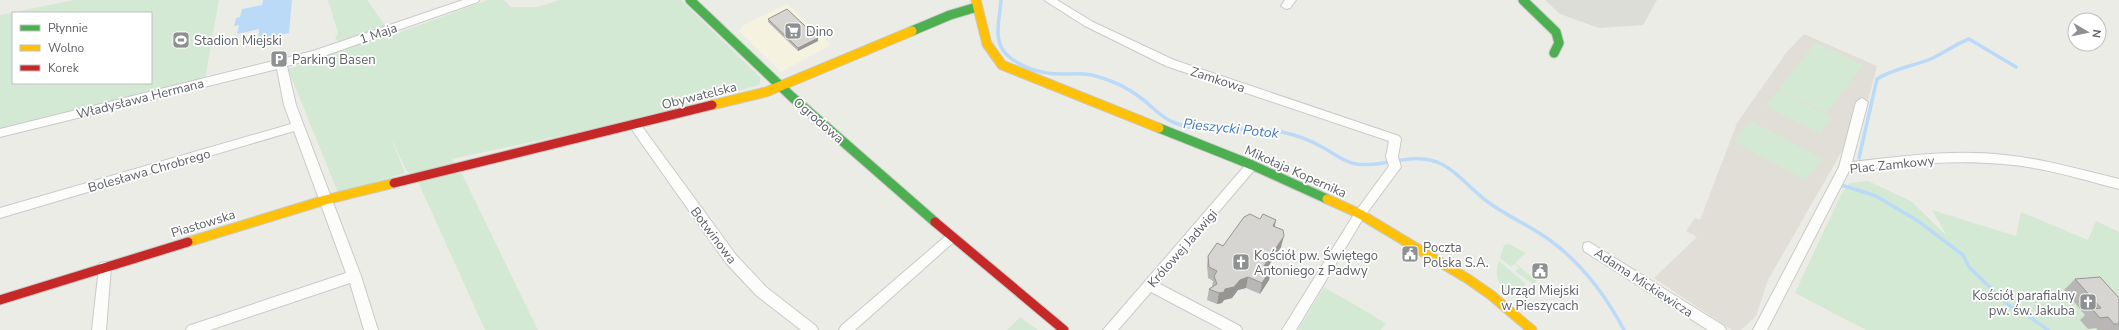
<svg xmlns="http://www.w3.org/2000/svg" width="2119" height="330" font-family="'Nunito Sans',sans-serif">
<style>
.commercial{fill:#f6f2e0}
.industrial{fill:#ddddd8}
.education{fill:#e0ded6}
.green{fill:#d4e9d3;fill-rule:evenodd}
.water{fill:#badaf8}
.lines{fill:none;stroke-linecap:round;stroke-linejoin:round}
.stream{stroke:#badaf8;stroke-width:3.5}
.street-casing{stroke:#c9c9c9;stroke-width:2}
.fast-casing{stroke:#c8c9c7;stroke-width:11}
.slow-casing{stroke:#c8c9c7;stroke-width:11}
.jam-casing{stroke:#c8c9c7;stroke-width:11}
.street{fill:#fcfcfb;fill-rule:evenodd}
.fast{stroke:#4caf50;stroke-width:9}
.slow{stroke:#ffc107;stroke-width:9}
.jam{stroke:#c62828;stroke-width:9}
.wall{fill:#b8b7b5}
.shaded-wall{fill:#969593}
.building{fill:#d6d5d2;stroke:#969593}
.labels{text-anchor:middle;stroke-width:3.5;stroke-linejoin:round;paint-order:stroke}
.poi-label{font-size:13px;fill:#5c6065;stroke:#fff;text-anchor:start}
.street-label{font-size:13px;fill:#5c6065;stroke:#fff}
.water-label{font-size:14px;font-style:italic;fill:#4378ba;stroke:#fff}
</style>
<rect width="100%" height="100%" fill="#ecece7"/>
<path class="commercial" d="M787,4L831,45L781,72L739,31L743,25Z"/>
<path class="industrial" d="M1545,0H1657L1643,25L1599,28L1560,14Z"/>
<path class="education" d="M1804,34L1877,66L1855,151L1845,146L1768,280L1756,316L1741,330H1732L1654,278L1697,237L1686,231L1695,218L1700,220L1737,123L1786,53Z"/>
<path class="green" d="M74,0H219L205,79L0,130V15ZM13,13H151V83H13Z
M328,0H367L392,35L488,0H504L511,7H537L560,0H681L761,78L759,85L699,102L582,131L452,159L462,174L538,330H485L418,182L406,170L390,136L405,173L338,193L288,69L345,48L335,38L338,33Z
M1815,43L1863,64L1827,113L1778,90Z
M1778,91L1832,117L1820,133L1765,106Z
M1751,121L1823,159L1805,180L1733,141Z
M1868,181L1911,201L1947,236L1932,210L2016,236L2021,212L2088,240L2096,221L2119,232V330H1866L1795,293L1841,194L1850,183Z
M1509,244L1526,253L1515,263L1537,281L1533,284L1515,271L1519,268L1515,264L1511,267L1500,258L1504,245Z
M1499,261L1526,284L1523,287L1526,289L1516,296L1508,297C1500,286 1493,276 1499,261Z
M1324,287L1386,323L1381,330H1298Z
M1020,317L1038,330H1007Z"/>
<path class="water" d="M263,0H292L289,33L258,40L259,29L237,34L239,25L234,26L236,18L240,17L242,9L262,5Z"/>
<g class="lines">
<path class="stream" d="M1001,0C1000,18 992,41 1007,55C1021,68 1042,74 1061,74C1071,74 1082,73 1092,75C1108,79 1127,87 1141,98C1152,106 1161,118 1175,123C1209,136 1247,124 1282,132C1296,135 1310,140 1322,147C1334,153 1343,162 1356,164C1383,168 1410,152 1437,162C1457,170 1471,190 1488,202C1508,217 1531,226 1551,241C1582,264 1606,296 1624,330
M1859,158L1877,79C1894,68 1915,66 1933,58C1945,52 1956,44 1969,39L2016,67
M1841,185L1876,196L1918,221L1963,255L1969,267L2008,305L2027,315L2048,330"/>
<g class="street-casing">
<path id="street" d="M463,0H479L478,2L321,57L287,66L296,105L361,276L378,330H364L350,283L210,330H186L188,326L346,273L294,131L0,218V208L291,124L284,105L277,69L0,137V129L313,51Z
M1044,0H1057L1093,22L1174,60L1399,136L1401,139L1398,157L1401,167L1364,217L1296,330H1282L1356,211L1389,166L1386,157L1389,141L1166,66L1085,26Z
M1285,0H1296L1290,8L1286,9L1281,6Z
M1862,98L1868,102L1852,162C1903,156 1955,149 2005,155C2044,159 2081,170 2119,179V189C2081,179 2043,167 2003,164C1952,159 1900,165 1849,171L1767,330H1753L1839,167L1856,102Z
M634,120L638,121L736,255L766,287L816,326L818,330H801L756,295L726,263L630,127L628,124Z
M1252,161L1256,162L1258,165L1256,168L1158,283L1240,326L1242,330H1223L1151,292L1118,330H1103L1248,162Z
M952,232L956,234L958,237L956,240L855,330H839L841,326L948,234Z
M1589,242L1724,326L1726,330H1708L1584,251L1583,247L1584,243Z
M105,262L110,263L111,267L106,330H92L99,267L100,263Z"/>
</g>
<g class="fast-casing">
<path id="fast" d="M690,0L792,97L935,222
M1523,0L1556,32L1559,43L1554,53
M912,31L950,15L977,7
M1159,128L1252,165L1327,199"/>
</g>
<g class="slow-casing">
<path id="slow" d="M976,0L987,44L1002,65L1159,128
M712,105L766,92L912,31
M1327,199L1360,214L1468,279L1491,295L1532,330
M188,242L325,200L394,183"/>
</g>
<g class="jam-casing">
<path id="jam" d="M394,183L712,105
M935,222L1064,330
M0,300L188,242"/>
</g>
<use href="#street" class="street"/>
<use href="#fast" class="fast"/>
<use href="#slow" class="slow"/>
<use href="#jam" class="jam"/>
</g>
<path class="wall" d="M768,19L818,41L798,51L768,22Z
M1275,227L1281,247L1268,267L1271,269L1269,280L1260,294L1246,288L1238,290L1232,298L1224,300L1222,303L1217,304L1207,300L1209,289L1212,287L1213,281L1208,278L1207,266L1208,256L1223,246Z
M2075,279L2119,298V330H2098L2096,328L2088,329L2080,320L2085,315L2064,290Z"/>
<path class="shaded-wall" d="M818,38V41L798,51V48Z
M1276,220L1274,231L1273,226Z
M1284,236L1281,247L1261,277L1264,266Z
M1271,269L1269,280L1260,294L1262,283Z
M1248,277L1246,288L1238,290L1232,298L1224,300L1222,303L1217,304L1219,293L1240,280Z"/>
<path class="building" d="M787,9L818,38L798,48L768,19Z
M1250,214L1260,219L1263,214L1276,220L1273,226L1283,230L1284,236L1264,266L1271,269L1262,283L1248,277L1240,280L1234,287L1225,289L1224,292L1219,293L1209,289L1217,284L1214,276L1217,271L1209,267L1208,256L1217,243L1223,246L1244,217Z
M2100,277L2119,298V324H2114L2108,317L2100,318L2092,309L2101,308L2075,279Z"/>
<defs>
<g id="supermarket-square" transform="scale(0.9)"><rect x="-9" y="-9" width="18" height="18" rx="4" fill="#8e9192" stroke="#fff"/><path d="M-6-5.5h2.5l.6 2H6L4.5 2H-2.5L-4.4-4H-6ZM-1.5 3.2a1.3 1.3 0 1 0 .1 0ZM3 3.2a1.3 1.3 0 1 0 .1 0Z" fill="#fff"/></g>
<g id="stadium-square" transform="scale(0.9)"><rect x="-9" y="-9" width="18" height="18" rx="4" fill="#8e9192" stroke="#fff"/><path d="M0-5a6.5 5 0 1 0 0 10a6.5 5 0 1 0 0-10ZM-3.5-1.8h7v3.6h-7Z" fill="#fff"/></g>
<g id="parking-square" transform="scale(0.9)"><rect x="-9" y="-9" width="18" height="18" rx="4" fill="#8e9192" stroke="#fff"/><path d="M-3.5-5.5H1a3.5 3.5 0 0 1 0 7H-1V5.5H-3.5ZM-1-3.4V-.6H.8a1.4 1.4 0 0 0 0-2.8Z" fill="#fff"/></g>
<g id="civic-square" transform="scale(0.9)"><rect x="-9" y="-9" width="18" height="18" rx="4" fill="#8e9192" stroke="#fff"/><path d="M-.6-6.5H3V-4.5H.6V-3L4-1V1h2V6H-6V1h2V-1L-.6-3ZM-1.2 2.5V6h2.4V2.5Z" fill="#fff"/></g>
<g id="church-square" transform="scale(0.9)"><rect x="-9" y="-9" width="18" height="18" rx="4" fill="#8e9192" stroke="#fff"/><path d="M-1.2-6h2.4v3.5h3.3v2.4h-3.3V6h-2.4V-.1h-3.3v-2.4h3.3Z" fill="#fff"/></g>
</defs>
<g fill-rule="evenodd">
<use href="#supermarket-square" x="793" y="31"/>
<use href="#stadium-square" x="181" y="40"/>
<use href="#parking-square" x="279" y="59"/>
<use href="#civic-square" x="1410" y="254"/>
<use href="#church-square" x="1241" y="262"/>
<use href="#civic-square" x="1540" y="271"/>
<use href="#church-square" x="2088" y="302"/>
</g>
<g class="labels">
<g class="poi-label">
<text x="806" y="36">Dino</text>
<text x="194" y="45">Stadion Miejski</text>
<text x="292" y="64">Parking Basen</text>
<text x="1423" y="252">Poczta<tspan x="1423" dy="15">Polska S.A.</tspan></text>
<text x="1254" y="260">Kościół pw. Świętego<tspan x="1254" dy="15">Antoniego z Padwy</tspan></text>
<text x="1540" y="295" text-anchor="middle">Urząd Miejski<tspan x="1540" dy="15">w Pieszycach</tspan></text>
<text x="2075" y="300" text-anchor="end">Kościół parafialny<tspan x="2075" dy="15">pw. św. Jakuba</tspan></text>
</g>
<g class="street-label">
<text transform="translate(378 33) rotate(-19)" y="5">1 Maja</text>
<text transform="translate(1218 79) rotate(18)" y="5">Zamkowa</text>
<text transform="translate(699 95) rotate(-14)" y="5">Obywatelska</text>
<text transform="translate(140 98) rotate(-14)" y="5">Władysława Hermana</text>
<text transform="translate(819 120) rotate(41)" y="5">Ogrodowa</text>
<text transform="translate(1892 164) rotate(-6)" y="5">Plac Zamkowy</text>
<text transform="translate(149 170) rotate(-16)" y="5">Bolesława Chrobrego</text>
<text transform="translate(1296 171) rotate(24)" y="5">Mikołaja Kopernika</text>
<text transform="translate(203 223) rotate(-17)" y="5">Piastowska</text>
<text transform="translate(714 235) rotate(53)" y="5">Botwinowa</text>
<text transform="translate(1182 248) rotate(-49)" y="5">Królowej Jadwigi</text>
<text transform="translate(1644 282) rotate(33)" y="5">Adama Mickiewicza</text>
</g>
<g class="water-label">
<text transform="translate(1231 128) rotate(6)" y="5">Pieszycki Potok</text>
</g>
</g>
<rect x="12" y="12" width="140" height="72" fill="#ffffff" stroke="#bebfc1"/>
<rect x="20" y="25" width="20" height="6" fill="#4caf50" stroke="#bebfc1"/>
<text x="48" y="32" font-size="12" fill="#5c6065">Płynnie</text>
<rect x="20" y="45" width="20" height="6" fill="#ffc107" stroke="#bebfc1"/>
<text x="48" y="52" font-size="12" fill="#5c6065">Wolno</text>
<rect x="20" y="65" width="20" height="6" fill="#c62828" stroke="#bebfc1"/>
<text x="48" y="72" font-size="12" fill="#5c6065">Korek</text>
<g transform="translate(2087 32) rotate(99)"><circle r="19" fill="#ffffff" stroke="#bebfc1"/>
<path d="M0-3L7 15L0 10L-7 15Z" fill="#8e9192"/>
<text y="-6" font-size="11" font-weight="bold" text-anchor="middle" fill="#5c6065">N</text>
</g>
</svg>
